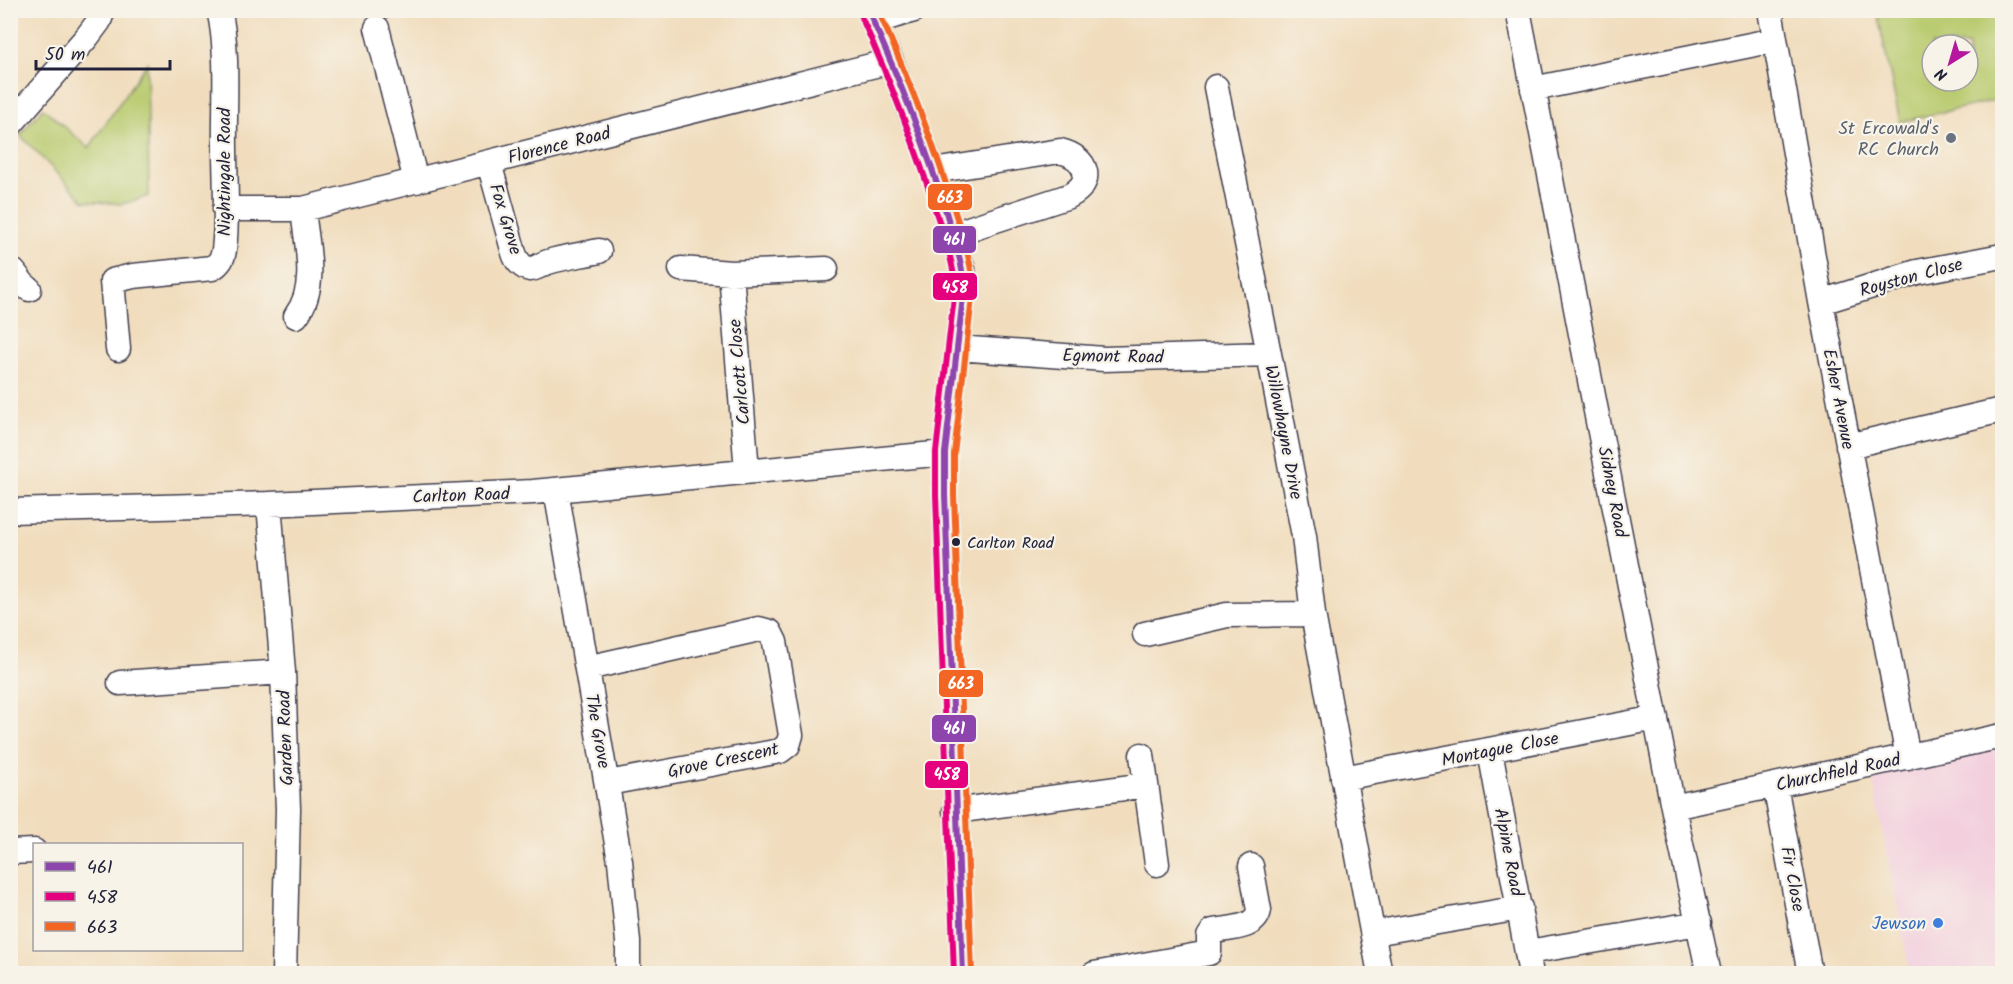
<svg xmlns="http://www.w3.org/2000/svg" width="2013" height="984" font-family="Kalam,sans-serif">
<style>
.built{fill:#f3cfde}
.green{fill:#b9cb6f;stroke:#6e7655;stroke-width:1.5;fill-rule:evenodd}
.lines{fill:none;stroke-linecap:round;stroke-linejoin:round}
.minor-casing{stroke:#413e4e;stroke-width:27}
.minor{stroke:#fff;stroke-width:24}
.bus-1-casing{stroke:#f7f3e8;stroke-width:10}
.bus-2-casing{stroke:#f7f3e8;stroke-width:10}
.bus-3-casing{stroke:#f7f3e8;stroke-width:10}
.bus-1{stroke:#8e44ad;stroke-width:6}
.bus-2{stroke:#e5007d;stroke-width:6}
.bus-3{stroke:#f26522;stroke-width:6}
.worship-dot{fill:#6b7280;stroke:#f7f3e8;stroke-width:2}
.bus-dot{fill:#22223b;stroke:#f7f3e8;stroke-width:2}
.shop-dot{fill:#3f7fe0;stroke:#f7f3e8;stroke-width:2}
.labels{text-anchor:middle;stroke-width:4.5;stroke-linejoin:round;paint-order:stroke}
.bus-label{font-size:16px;fill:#22223b;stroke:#f7f3e8;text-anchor:start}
.worship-label{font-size:18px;fill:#5b616d;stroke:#f7f3e8;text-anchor:end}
.street-label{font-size:18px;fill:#22223b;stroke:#f7f3e8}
.shop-label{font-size:18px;fill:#366cbe;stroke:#f7f3e8;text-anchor:end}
.line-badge{stroke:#f7f3e8;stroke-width:2}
.badge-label{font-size:16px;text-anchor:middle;font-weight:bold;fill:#fff}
</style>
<rect width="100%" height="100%" fill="#f7f3e8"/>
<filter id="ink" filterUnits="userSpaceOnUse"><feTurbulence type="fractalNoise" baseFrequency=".0167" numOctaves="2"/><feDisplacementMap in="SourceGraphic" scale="12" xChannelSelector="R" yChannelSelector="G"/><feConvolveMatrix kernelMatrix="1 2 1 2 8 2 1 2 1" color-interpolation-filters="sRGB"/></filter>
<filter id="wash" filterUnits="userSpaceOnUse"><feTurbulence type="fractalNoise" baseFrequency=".008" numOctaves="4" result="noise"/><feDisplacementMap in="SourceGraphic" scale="24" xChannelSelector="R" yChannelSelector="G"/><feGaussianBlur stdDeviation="1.35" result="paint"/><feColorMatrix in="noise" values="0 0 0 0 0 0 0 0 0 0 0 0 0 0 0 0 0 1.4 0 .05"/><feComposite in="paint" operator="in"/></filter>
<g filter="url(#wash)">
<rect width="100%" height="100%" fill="#f1ddbd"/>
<path class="built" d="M2002,741V973H1910L1870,765Z"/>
<path class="green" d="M1877,11H2002V99L1900,122ZM1932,45H1968V81H1932Z
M147,63L149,196L122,204L84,201L20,135L43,108L89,148Z"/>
</g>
<g filter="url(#ink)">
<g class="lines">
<g class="minor-casing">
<path id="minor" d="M868,10L891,61L933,171L963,269L964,288L945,453V495L963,974
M1518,10L1673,807L1709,974
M1770,10L1821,302L1908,757
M873,22L914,10
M377,28L416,181
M1216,87L1269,354L1304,536L1313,614L1380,974
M1533,89L1775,40
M10,125L87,37L99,21L103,10
M489,163L514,253C516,260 522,268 530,269C536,269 542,264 548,262C564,257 582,255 599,251
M933,171L1060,151C1087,157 1096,182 1069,196L953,234
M225,209H303L891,61
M681,269L731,273L826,269
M731,273L747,471
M10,274L14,272L23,284L29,289
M1821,302L1917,272L2002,256
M296,316C319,286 306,244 303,209
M957,348L1104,359L1269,354
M118,349L112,281L133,276L212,268C219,264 223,258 224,250C228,218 225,181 225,148C224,107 229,50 219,10
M1848,446L2002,410
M556,490L620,861L628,942V974
M269,504L283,672L288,809L284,974
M10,511L269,504L533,492L945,453
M1145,634L1227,615L1313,614
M587,668L759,629L770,632L775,642L791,735L788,745L780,751L608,783
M120,683L283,672
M1490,751L1531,974
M1142,755L1157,864
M1343,778L1656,718
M1775,785L1810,974
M1673,807L2002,736
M955,811L1146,785
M10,852L34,851
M1374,933L1520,908
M1528,952L1699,923
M1094,974L1209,953V937L1213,931C1229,928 1256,929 1259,910L1251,866"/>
</g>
<use href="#minor" class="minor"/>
<g class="bus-1-casing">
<path id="bus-1" d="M868,10C898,76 925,143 946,212C953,237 963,262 964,288L945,453V495L963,974"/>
</g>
<g class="bus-2-casing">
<path id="bus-2" d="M860,14C889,78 915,144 936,212C944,237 954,262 955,288L936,452V495L954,974"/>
</g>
<g class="bus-3-casing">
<path id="bus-3" d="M878,10C907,75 933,141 954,209C962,235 972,261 973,289L954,454V495L972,974"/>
</g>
<use href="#bus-1" class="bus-1"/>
<use href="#bus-2" class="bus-2"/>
<use href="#bus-3" class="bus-3"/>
</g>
</g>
<circle class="worship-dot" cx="1951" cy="138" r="6"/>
<circle class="bus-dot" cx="956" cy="542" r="5"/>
<circle class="shop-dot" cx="1938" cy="923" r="6"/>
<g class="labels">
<g class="bus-label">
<text x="967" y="548">Carlton Road</text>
</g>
<g class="worship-label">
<text x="1939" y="134">St Ercowald's<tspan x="1939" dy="21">RC Church</tspan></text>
</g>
<g class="street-label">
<text transform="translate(559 145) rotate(-14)" y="6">Florence Road</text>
<text transform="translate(224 172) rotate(-90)" y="6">Nightingale Road</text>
<text transform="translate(506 219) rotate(73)" y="6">Fox Grove</text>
<text transform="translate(1911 277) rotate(-15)" y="6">Royston Close</text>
<text transform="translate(1113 356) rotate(1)" y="6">Egmont Road</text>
<text transform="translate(739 372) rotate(-95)" y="6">Carlcott Close</text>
<text transform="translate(1839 399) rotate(79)" y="6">Esher Avenue</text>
<text transform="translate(1284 432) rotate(79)" y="6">Willowhayne Drive</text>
<text transform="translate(1613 492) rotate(79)" y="6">Sidney Road</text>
<text transform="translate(461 495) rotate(-2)" y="6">Carlton Road</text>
<text transform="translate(598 731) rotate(80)" y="6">The Grove</text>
<text transform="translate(285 738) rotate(-92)" y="6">Garden Road</text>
<text transform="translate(1500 749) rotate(-11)" y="6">Montague Close</text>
<text transform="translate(723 760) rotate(-12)" y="6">Grove Crescent</text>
<text transform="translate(1838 772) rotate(-12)" y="6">Churchfield Road</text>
<text transform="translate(1509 852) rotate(79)" y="6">Alpine Road</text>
<text transform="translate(1793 879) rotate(79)" y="6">Fir Close</text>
</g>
<g class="shop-label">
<text x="1926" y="929">Jewson</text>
</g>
</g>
<g class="line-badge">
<rect x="927" y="183" width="46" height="28" rx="6" fill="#f26522"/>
<rect x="932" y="225" width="45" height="29" rx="6" fill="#8e44ad"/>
<rect x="932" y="272" width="46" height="29" rx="6" fill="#e5007d"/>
<rect x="938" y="669" width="46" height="29" rx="6" fill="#f26522"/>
<rect x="931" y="714" width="46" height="29" rx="6" fill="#8e44ad"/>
<rect x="924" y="760" width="45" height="29" rx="6" fill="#e5007d"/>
</g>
<g class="badge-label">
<text x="950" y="203">663</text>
<text x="954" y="245">461</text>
<text x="955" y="293">458</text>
<text x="961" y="689">663</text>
<text x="954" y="734">461</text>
<text x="947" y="780">458</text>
</g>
<rect width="2013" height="984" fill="none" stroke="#f7f3e8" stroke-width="36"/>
<rect x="33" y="843" width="210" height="108" fill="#f7f3e8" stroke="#a29fa3" stroke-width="1.5"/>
<rect x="45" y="862" width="30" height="9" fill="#8e44ad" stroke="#a29fa3" stroke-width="1.5"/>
<text x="87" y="873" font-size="18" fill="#22223b">461</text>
<rect x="45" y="892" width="30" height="9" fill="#e5007d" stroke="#a29fa3" stroke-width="1.5"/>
<text x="87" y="903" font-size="18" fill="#22223b">458</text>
<rect x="45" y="922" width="30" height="9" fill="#f26522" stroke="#a29fa3" stroke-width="1.5"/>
<text x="87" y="933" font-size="18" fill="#22223b">663</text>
<g transform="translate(1950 63) rotate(217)"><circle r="28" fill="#f7f3e8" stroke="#a29fa3" stroke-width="1.5"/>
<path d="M0-4.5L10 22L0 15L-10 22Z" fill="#b5179e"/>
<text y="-9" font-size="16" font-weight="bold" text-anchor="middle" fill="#22223b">N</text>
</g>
<path d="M36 60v9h134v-9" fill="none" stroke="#22223b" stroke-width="3"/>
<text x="45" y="60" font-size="18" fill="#22223b" stroke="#f7f3e8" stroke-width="4.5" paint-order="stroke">50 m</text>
</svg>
